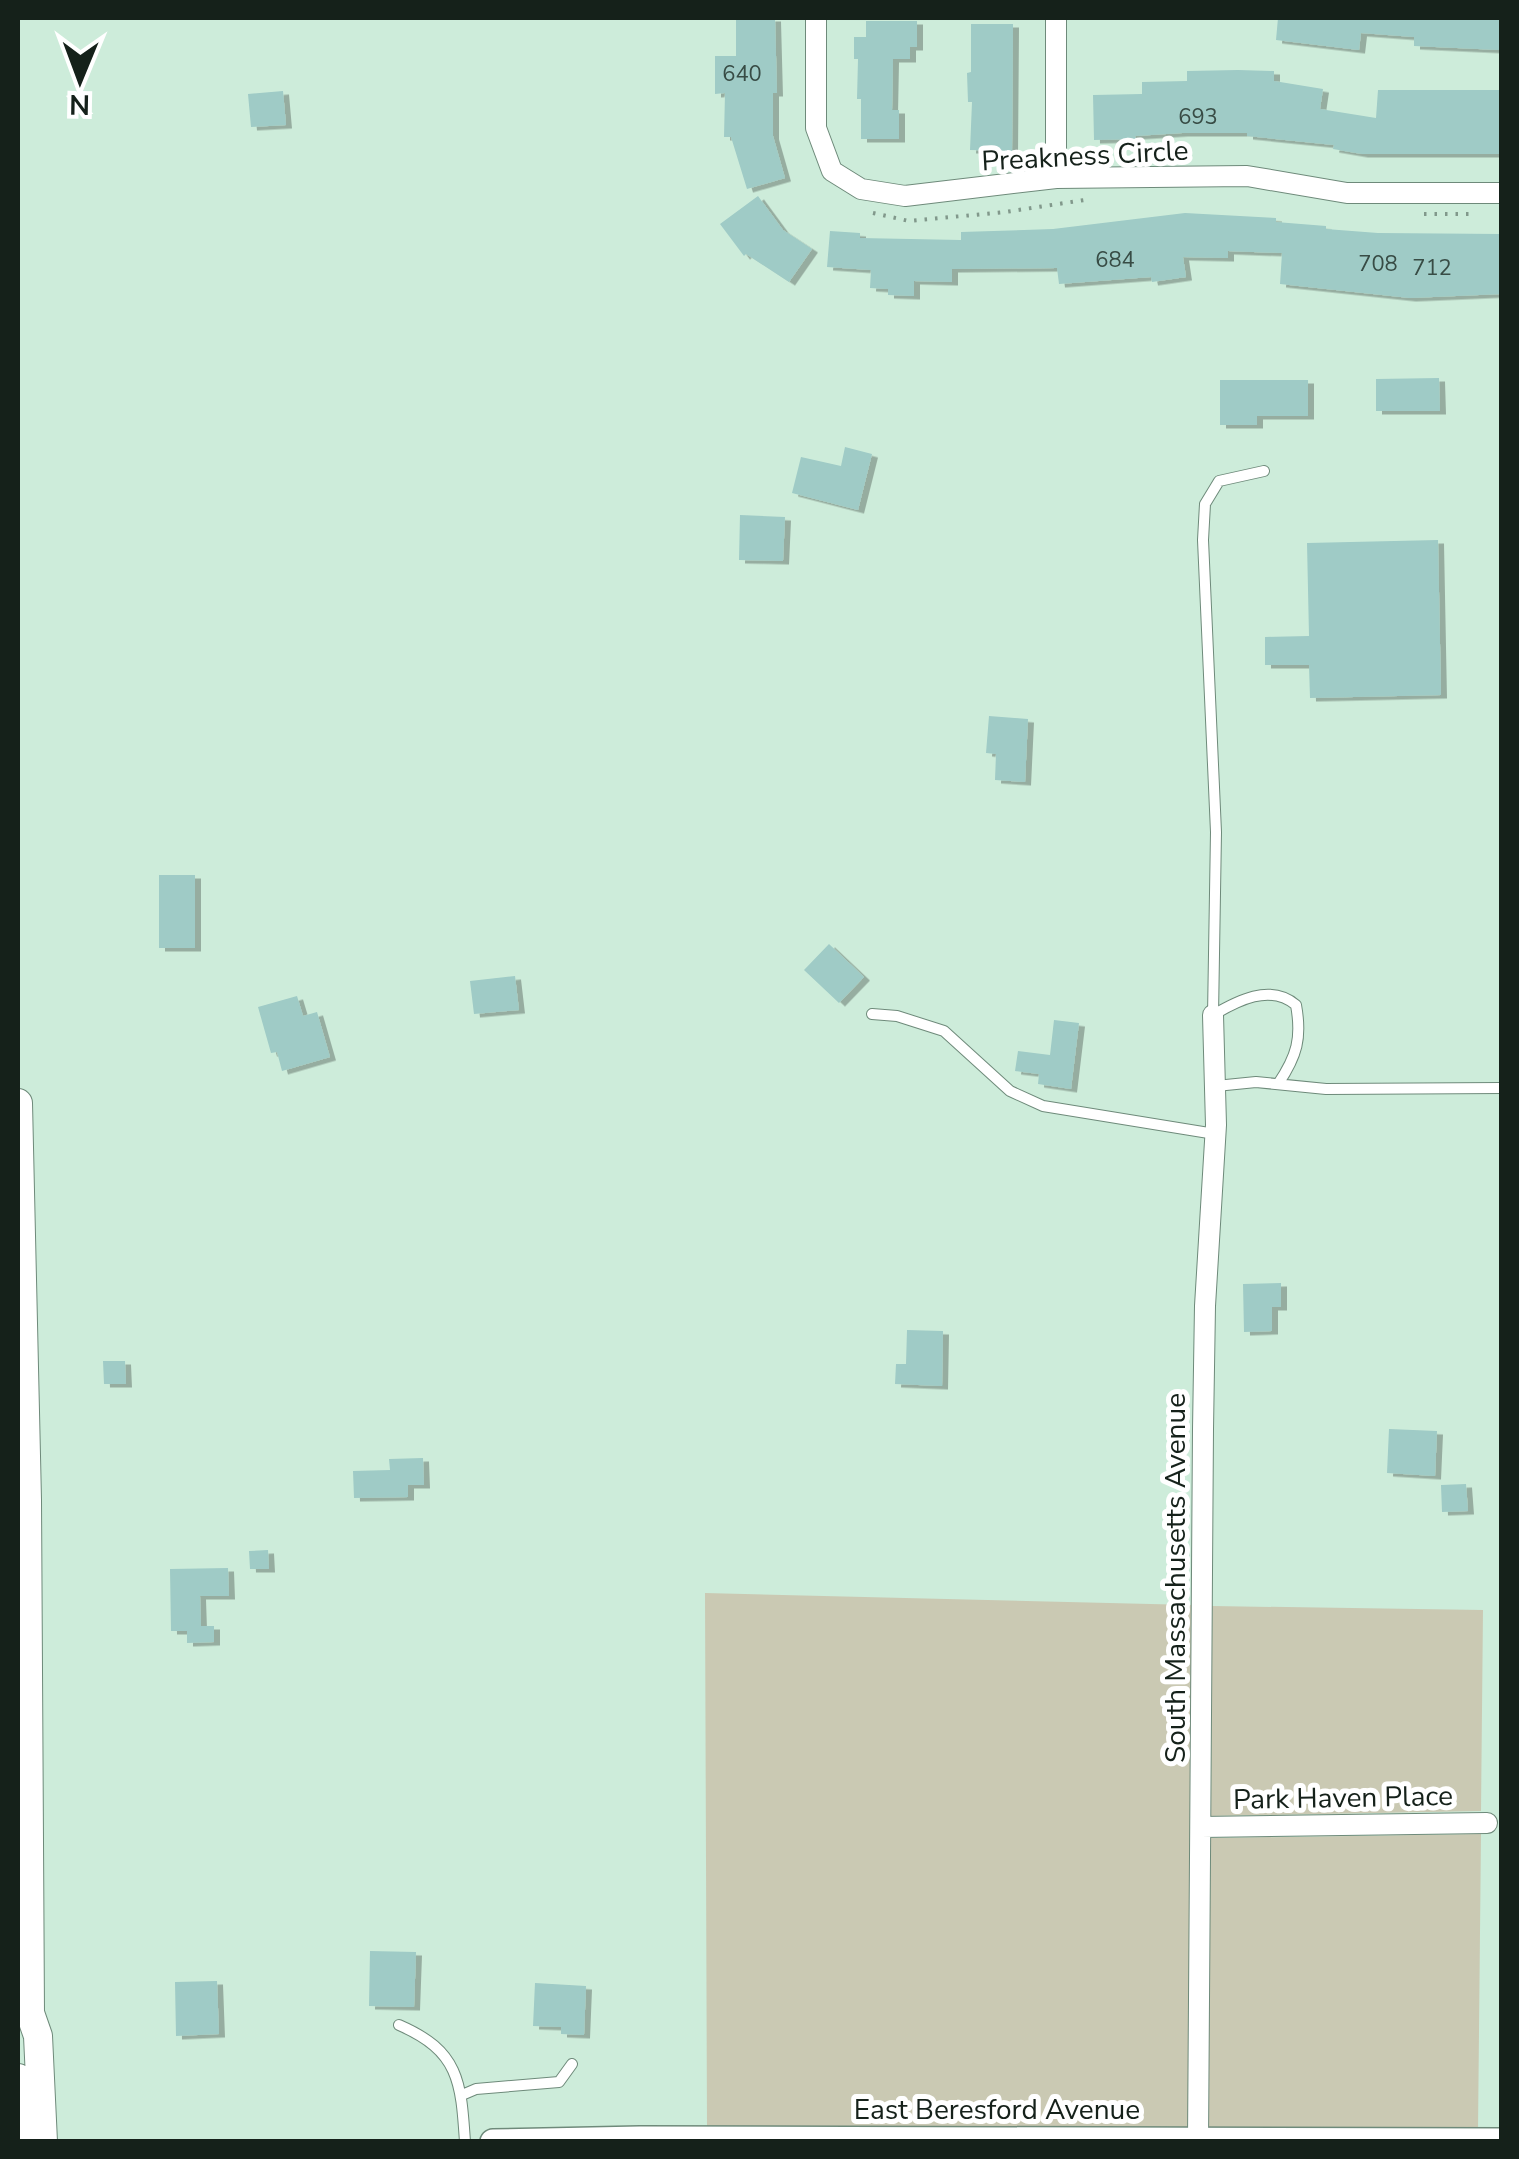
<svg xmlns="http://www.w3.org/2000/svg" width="1519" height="2159" font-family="'Nunito Sans',sans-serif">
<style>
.green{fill:#cac9b3}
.building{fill:#9fcbc6;filter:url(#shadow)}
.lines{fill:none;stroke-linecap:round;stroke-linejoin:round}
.service-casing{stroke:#6e8a7a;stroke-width:12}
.minor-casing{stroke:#6e8a7a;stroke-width:22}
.tertiary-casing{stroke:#6e8a7a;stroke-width:28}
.secondary-casing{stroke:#6e8a7a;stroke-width:30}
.path{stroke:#81988b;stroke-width:4;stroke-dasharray:2.5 8;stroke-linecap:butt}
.service{stroke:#fff;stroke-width:10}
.minor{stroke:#fff;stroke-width:20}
.tertiary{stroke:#fff;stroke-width:25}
.secondary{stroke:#fff;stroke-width:28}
.labels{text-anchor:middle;stroke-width:10;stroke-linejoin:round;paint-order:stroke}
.number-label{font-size:22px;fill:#384c45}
.street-label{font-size:28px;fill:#15211a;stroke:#fff}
</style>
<defs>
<filter id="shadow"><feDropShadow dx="6" dy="3.5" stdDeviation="0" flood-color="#0004"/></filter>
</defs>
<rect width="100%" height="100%" fill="#cdecda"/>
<path class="green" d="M705,1593L1192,1605L1188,2128H707Z
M1212,1606L1483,1610L1481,1811L1211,1816Z
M1481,1834L1478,2130L1207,2128L1211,1838Z"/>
<path class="building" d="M736,18H775L777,93H773V136L785,178L747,189L731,137H724L725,93L715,94V56H736Z
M1278,18H1500V50L1414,46V37L1361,33L1359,50L1276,40Z
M866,21H917V47H910V59H893L892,110H899V139H861V99H857L858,59H854V37H866Z
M971,24H1013L1012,151L970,150L972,102H968L967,73L971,72Z
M1238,70L1274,71V81L1323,89L1320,109L1376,118L1378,90H1502V154H1362L1333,149L1334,145L1247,136V133H1182L1135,136L1136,139L1094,140L1093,95L1142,94V82L1187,81V71Z
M283,91L286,125L251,127L248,94Z
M758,196L783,230L812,249L789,282L746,254L744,256L720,224Z
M1185,213L1276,218V222L1326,226V229L1378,233L1502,234V294L1410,298L1280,284L1282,253L1228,251V258L1183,257L1186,277L1152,282L1151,277L1059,284L1057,268L952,269V282L914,281V296L888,295V289L870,288L871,270L827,267L830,231L860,233V238L961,240V232L1053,229Z
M1439,378L1440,411H1376V379Z
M1220,380H1308V416H1257V425H1220Z
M845,447L872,454L858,510L792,493L801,457L841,466Z
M740,515L785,517L783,561L739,560Z
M1438,540L1441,695L1310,698L1309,665H1265V637L1309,636L1307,543Z
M989,716L1028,719L1025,782L995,780L996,754L986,753Z
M159,875H195V948H159Z
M829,944L864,977L839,1003L804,970Z
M515,976L519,1010L474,1014L470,981Z
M297,996L303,1016L317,1012L330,1057L282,1071L277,1052L271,1053L258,1007Z
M1054,1020L1079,1023L1071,1089L1038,1084L1039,1074L1015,1071L1018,1051L1050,1055Z
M1281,1283V1307H1272V1331L1244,1332L1243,1284Z
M907,1330L943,1331L942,1386L895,1384L896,1364H906Z
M103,1361H125L126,1384H104Z
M1389,1429L1437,1431L1435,1476L1387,1473Z
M423,1458L424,1485H408V1497L354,1498L353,1471L390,1470L389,1459Z
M1466,1484L1468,1511L1442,1512L1441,1485Z
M268,1550L269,1569H250L249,1551Z
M228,1568L229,1596H200L201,1626H214V1642L187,1643V1631H171L170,1569Z
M370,1951L416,1952L414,2007L369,2006Z
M217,1981L219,2034L176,2036L175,1982Z
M535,1983L586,1986L584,2035L561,2034V2027L533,2026Z"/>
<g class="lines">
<g class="service-casing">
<path id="service" d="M872,1014L897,1016L944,1031L1010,1091L1043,1106L1215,1134
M1213,1015L1216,832L1203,540L1205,504L1219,481L1264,471
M1213,1015C1237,1001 1270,983 1296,1005C1302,1038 1297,1056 1278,1084
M1216,1086L1256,1082L1326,1089L1502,1088
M399,2025C459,2051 461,2081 465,2142
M462,2095L476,2089L559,2082L572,2064"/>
</g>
<g class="minor-casing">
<path id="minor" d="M816,18V128L832,171L861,189L905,196L1056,178L1247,176L1347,193H1502
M1056,178V18
M1201,1827L1487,1823
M1198,2142L1203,1429L1205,1306L1216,1125L1213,1015"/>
</g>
<g class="tertiary-casing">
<path id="tertiary" d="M493,2142L640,2139L1502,2141"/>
</g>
<g class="secondary-casing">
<path id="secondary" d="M18,1103L27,1500L30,2013L38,2036L43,2142
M18,2078V2139"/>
</g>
<path class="path" d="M873,213L909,221L1005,212L1091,199
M1424,214H1470"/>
<use href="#service" class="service"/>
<use href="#minor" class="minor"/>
<use href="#tertiary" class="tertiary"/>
<use href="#secondary" class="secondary"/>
</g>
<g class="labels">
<g class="number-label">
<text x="742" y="81">640</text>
<text x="1198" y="124">693</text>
<text x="1115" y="267">684</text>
<text x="1378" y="271">708</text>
<text x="1432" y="275">712</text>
</g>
<g class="street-label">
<text transform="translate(1085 155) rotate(-3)" y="10">Preakness Circle</text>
<text transform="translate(1175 1578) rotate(-90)" y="10">South Massachusetts Avenue</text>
<text transform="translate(1343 1797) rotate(-1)" y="10">Park Haven Place</text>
<text x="997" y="2119">East Beresford Avenue</text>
</g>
</g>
<rect width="1519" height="2159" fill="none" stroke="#15211a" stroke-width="40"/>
<g transform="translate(80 80) rotate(181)" stroke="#ffffff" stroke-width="8" paint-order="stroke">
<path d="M0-8L18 38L0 25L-18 38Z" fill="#15211a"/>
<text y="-15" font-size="28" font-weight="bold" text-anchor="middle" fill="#15211a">N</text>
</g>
</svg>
